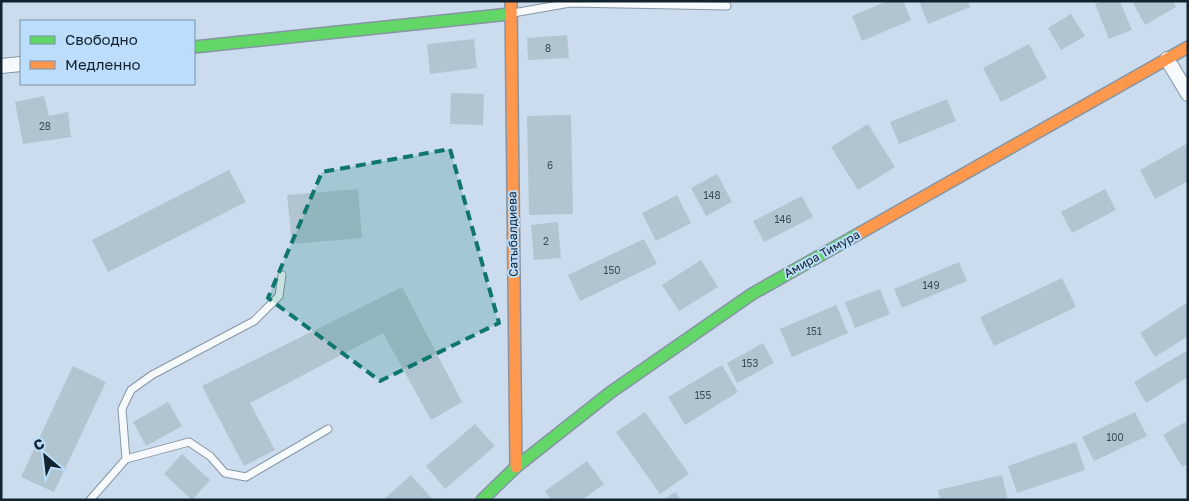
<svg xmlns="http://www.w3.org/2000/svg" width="1189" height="501" font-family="'Golos Text',sans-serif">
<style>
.building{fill:#b1c5d1}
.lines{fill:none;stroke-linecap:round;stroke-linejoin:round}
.lane-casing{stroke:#8695a3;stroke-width:9}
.street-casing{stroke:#8695a3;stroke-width:16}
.fast-casing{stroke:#8695a3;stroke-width:14}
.slow-casing{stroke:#8695a3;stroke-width:14}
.lane{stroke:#f7fafc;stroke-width:7}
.street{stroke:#f7fafc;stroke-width:14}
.fast{stroke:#63d668;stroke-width:11}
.slow{stroke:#ff974d;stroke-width:11}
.marked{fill:#0f766e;fill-opacity:0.2;stroke:#0f766e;stroke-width:4;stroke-dasharray:10 6;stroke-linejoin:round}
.labels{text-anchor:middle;stroke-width:4;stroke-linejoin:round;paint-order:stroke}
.number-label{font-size:10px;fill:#3c4c59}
.street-label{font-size:12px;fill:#12222f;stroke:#bcddfb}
</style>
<rect width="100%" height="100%" fill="#cadced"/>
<path class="building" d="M887,1H903L911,20L862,41L852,16Z
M919,1H968L970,7L928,24Z
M1102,1H1120L1132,30L1109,39L1095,4Z
M1132,1H1173L1176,7L1145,25Z
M1071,14L1085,36L1061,50L1048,28Z
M567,35L569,58L528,60L527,38Z
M474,39L477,68L430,74L427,44Z
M1029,44L1047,78L1001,102L983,68Z
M451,93L484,94L483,125L450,124Z
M44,96L49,116L68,112L71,137L23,144L15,102Z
M947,99L956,121L899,144L890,122Z
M571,115L573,214L529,215L527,116Z
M868,124L895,167L858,190L831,147Z
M1188,143V181L1155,199L1140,170Z
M229,170L246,202L108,272L92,240Z
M717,174L732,202L706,216L691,188Z
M358,189L362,238L292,244L287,195Z
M1105,189L1116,210L1072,233L1061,212Z
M677,195L691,223L656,241L642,213Z
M802,196L813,217L764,242L753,221Z
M558,222L561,258L534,260L531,225Z
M644,239L657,264L580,301L568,275Z
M701,260L718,287L679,311L662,285Z
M959,262L967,281L902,308L894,289Z
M1062,278L1076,307L994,346L980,317Z
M402,287L462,402L431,420L383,333L250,403L275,450L244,466L202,386Z
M880,289L890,314L855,328L845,302Z
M1188,302V336L1155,357L1140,333Z
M836,305L848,333L792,357L780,329Z
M763,343L774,363L737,383L727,363Z
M1188,350V377L1146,403L1134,382Z
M722,365L738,392L685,425L668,397Z
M73,366L106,382L54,492L21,477Z
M168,402L182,426L146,446L133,422Z
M645,412L689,474L660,494L616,432Z
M1135,412L1147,436L1094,461L1082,437Z
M1185,422L1188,427V464L1182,467L1163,435Z
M475,424L495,446L445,489L426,466Z
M1076,442L1085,470L1017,493L1008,466Z
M182,454L210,480L192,500L164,474Z
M587,461L604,484L582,500H551L545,491Z
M411,475L433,500H383Z
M1002,475L1008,500H940L938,490Z
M676,492L680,500H662Z"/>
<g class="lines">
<g class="lane-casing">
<path id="lane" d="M513,13L570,3L727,6
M126,459L122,409L131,390L152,375L254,321L279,296L282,275
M90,500L126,459L189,442L210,456L225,473L246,477L328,429"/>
</g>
<g class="street-casing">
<path id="street" d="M1167,59L1188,94
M1,66L21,64"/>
</g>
<g class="fast-casing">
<path id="fast" d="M194,47L510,14
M482,500L516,467L611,392L752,294L860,233"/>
</g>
<g class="slow-casing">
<path id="slow" d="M511,1L516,467
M860,233L1188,47"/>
</g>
<use href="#lane" class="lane"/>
<use href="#street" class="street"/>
<use href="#fast" class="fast"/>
<use href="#slow" class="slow"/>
</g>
<path class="marked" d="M450,149L499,323L380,381L268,298L322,172Z"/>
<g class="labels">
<g class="number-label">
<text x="548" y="52">8</text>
<text x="45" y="130">28</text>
<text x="550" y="169">6</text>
<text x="712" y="199">148</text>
<text x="783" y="223">146</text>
<text x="546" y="245">2</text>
<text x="612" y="274">150</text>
<text x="931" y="289">149</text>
<text x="814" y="335">151</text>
<text x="750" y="367">153</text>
<text x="703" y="399">155</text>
<text x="1115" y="441">100</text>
</g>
<g class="street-label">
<text transform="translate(513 234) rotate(-91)" y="4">Сатыбалдиева</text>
<text transform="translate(822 254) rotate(-29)" y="4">Амира Тимура</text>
</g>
</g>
<rect width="1189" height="501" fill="none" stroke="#12222f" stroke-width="5"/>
<rect x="20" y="20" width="175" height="65" fill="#bcddfb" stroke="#7892a9"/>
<rect x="30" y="36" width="25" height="8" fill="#63d668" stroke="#7892a9"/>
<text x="65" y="45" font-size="15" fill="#12222f">Свободно</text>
<rect x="30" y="61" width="25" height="8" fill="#ff974d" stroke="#7892a9"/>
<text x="65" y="70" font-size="15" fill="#12222f">Медленно</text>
<g transform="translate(45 456) rotate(332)" stroke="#bcddfb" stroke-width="4" paint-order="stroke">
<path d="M0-4L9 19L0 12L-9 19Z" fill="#12222f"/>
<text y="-8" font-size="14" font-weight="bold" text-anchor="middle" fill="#12222f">С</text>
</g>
</svg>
